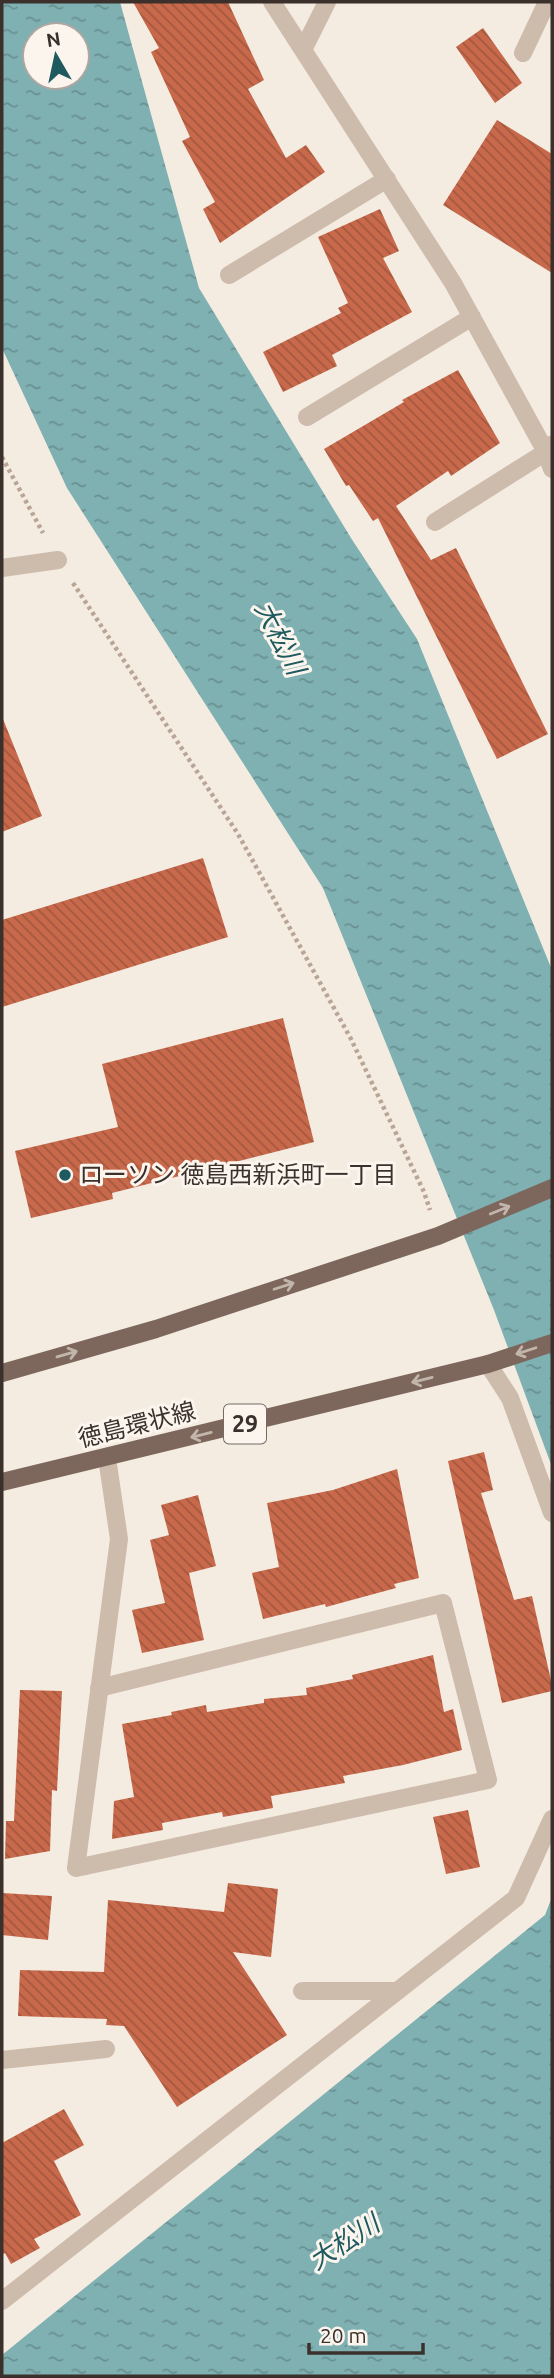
<svg xmlns="http://www.w3.org/2000/svg" width="554" height="2378" font-family="Ubuntu,'Noto Sans JP',sans-serif">
<style>
.water{fill:url(#water-ripples);fill-rule:evenodd}
.building{fill:url(#building-back-hatch)}
.lines{fill:none;stroke-linecap:round;stroke-linejoin:round}
.path{stroke:#b9a596;stroke-width:4.5;stroke-dasharray:3.5 3.5;stroke-linecap:butt}
.minor{stroke:#cdbbac;stroke-width:18}
.major{stroke:#7d675c;stroke-width:18}
.oneway{stroke:#c2b5ac}
.poi-dot{fill:#1f5a5e;stroke:#fbf5ee;stroke-width:2.5}
.labels{text-anchor:middle;stroke-width:6;stroke-linejoin:round;paint-order:stroke}
.shield{fill:#fbf5ee;stroke:#756b66;stroke-width:2}
.shield-label{font-size:23px;font-weight:bold;fill:#3b302b}
.poi-label{font-size:24px;fill:#3b302b;stroke:#fbf5ee;text-anchor:start}
.street-label{font-size:24px;fill:#3b302b;stroke:#fbf5ee}
.water-label{font-size:26px;font-style:italic;fill:#1f5a5e;stroke:#fbf5ee}
</style>
<defs>
<pattern id="water-ripples" width="26" height="14" patternUnits="userSpaceOnUse" patternTransform="scale(1.75)"><rect width="26" height="14" fill="#7fb0b2"/><path d="M2 4q2-2 4 0t4 0M15 11q2-2 4 0t4 0" fill="none" stroke="#699091"/></pattern>
<pattern id="building-back-hatch" width="6" height="6" patternUnits="userSpaceOnUse" patternTransform="scale(1.75)"><rect width="6" height="6" fill="#c8694b"/><path d="M-1 5l2 2M0 0l6 6M5-1l2 2" fill="none" stroke="#a4573f"/></pattern>
</defs>
<rect width="100%" height="100%" fill="#f4ebe1"/>
<path class="water" d="M2,2H120L199,288L351,538L417,639L552,970V1467L494,1310L323,888L67,488L2,348ZM35,35H77V77H35Z
M552,1897V2376H2V2355L545,1915Z"/>
<path class="building" d="M133,2H228L264,80L248,89L286,158L306,145L325,172L220,243L203,209L215,202L182,141L190,137L151,52L159,48Z
M483,28L522,83L495,103L456,47Z
M497,120L552,154V273L443,205Z
M380,209L399,251L383,258L412,312L332,355L337,366L283,392L263,352L341,313L338,308L348,303L318,237Z
M458,370L500,443L451,476L448,471L396,506L431,560L456,548L548,734L497,759L378,518L373,521L349,485L346,486L324,449L404,402L402,400Z
M3,719L42,816L2,832V720Z
M203,858L228,937L2,1007V920Z
M283,1018L314,1142L112,1193L113,1199L31,1218L15,1151L118,1127L102,1064Z
M484,1452L493,1490L481,1493L514,1600L532,1596L552,1685V1691L502,1703L448,1461Z
M397,1469L419,1578L394,1584L396,1588L326,1607L325,1604L263,1619L252,1573L279,1567L267,1503L333,1490Z
M198,1495L216,1566L189,1573L204,1640L142,1653L132,1610L165,1603L150,1540L169,1535L161,1505Z
M433,1655L444,1712L453,1709L462,1750L403,1765L343,1776L345,1783L271,1796L273,1808L223,1817L222,1812L162,1823L163,1830L112,1839L114,1801L134,1797L122,1724L172,1715L171,1712L206,1705L207,1712L264,1703V1699L307,1695L306,1688L353,1679L352,1675Z
M20,1690L62,1691L57,1791L52,1790L50,1851L5,1859L6,1821H14Z
M468,1810L480,1867L446,1874L433,1817Z
M228,1883L278,1889L271,1957L233,1952L287,2035L177,2107L124,2026L106,2025L107,2019L18,2016L20,1970L104,1972L108,1900L224,1912Z
M2,1893L52,1896L48,1940L2,1935Z
M64,2109L84,2145L54,2161L81,2215L34,2239L40,2248L11,2264L5,2253L2,2255V2143Z"/>
<g class="lines">
<path class="path" d="M2,457L43,533
M73,583L238,834L351,1039L424,1192L430,1210"/>
<path class="minor" d="M272,2L453,283L546,452L552,469
M303,50L327,2
M523,53L547,2
M229,275L387,179
M307,417L472,317
M435,522L546,452L550,445
M2,568L58,560
M488,1364L510,1398L552,1513
M99,1688L443,1603L488,1780L76,1868L119,1539L107,1458
M302,1991H398
M2,2060L106,2049
M2,2301L516,1898L552,1819"/>
<path class="major" d="M2,1373L156,1329L438,1236L552,1188
M2,1482L488,1364L552,1343"/>
</g>
<defs><path id="oneway-shaft" d="M-6 0H5M1.5-3L5.5 0L1.5 3" fill="none" stroke-width="1.6" stroke-linecap="round" stroke-linejoin="round" transform="scale(1.75)"/></defs>
<g class="oneway">
<use href="#oneway-shaft" transform="translate(500 1210) rotate(-22)"/>
<use href="#oneway-shaft" transform="translate(284 1286) rotate(-18)"/>
<use href="#oneway-shaft" transform="translate(526 1351) rotate(162)"/>
<use href="#oneway-shaft" transform="translate(67 1354) rotate(-16)"/>
<use href="#oneway-shaft" transform="translate(422 1380) rotate(166)"/>
<use href="#oneway-shaft" transform="translate(201 1435) rotate(166)"/>
</g>
<circle class="poi-dot" cx="65" cy="1175" r="7"/>
<g class="labels">
<rect class="shield" x="224" y="1404.5" width="42" height="39" rx="5"/>
<g class="shield-label">
<text x="245" y="1432">29</text>
</g>
<g class="poi-label">
<text x="79" y="1183">ローソン 徳島西新浜町一丁目</text>
</g>
<g class="street-label">
<text transform="translate(137 1425) rotate(-14)" y="8">徳島環状線</text>
</g>
<g class="water-label">
<text transform="translate(280 638) rotate(63)" y="9">大松川</text>
<text transform="translate(344 2242) rotate(-33)" y="9">大松川</text>
</g>
</g>
<rect width="554" height="2378" fill="none" stroke="#3b302b" stroke-width="7"/>
<g transform="translate(56 56) rotate(351)"><circle r="33" fill="#fbf5ee" stroke="#aea6a0" stroke-width="2"/>
<path d="M0-5L12 26L0 18L-12 26Z" fill="#1f5a5e"/>
<text y="-10" font-size="19" font-weight="bold" text-anchor="middle" fill="#3b302b">N</text>
</g>
<path d="M309 2343v10h114v-10" fill="none" stroke="#3b302b" stroke-width="3.5"/>
<text x="320" y="2343" font-size="21" fill="#3b302b" stroke="#fbf5ee" stroke-width="5" paint-order="stroke">20 m</text>
</svg>
